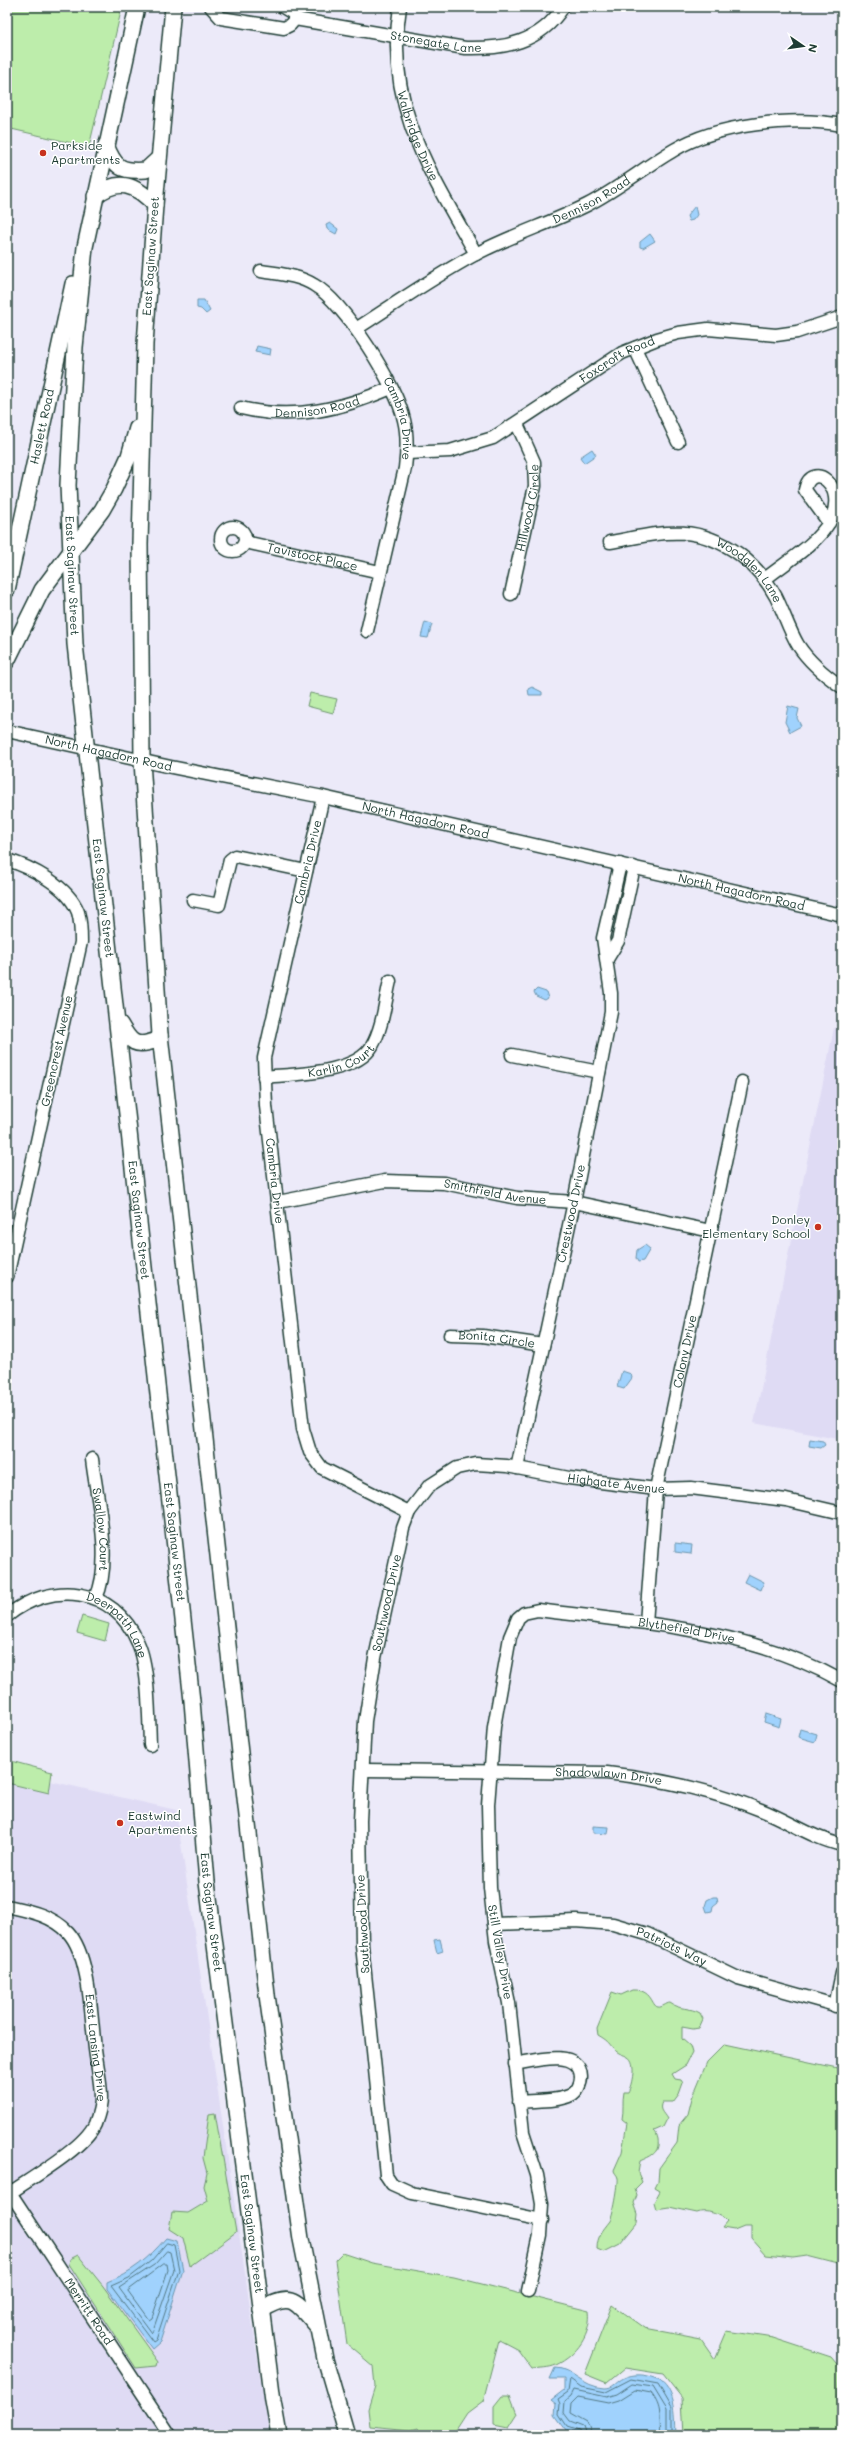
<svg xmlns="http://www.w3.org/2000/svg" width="849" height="2442" font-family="Mali,sans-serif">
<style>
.built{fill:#dfdbf4}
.green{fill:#bdedab;stroke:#6e9570}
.water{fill:#a0d2fd;stroke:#6c96ad}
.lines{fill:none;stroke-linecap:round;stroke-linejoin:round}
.shore{stroke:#537984;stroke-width:1}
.minor-casing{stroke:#1f3d34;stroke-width:15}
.major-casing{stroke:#1f3d34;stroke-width:18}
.minor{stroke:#fff;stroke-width:12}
.major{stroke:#fff;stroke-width:15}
.poi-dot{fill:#c8321e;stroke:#fff;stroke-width:1.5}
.labels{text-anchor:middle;stroke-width:3;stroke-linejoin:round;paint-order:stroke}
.street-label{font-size:12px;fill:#1f3d34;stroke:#fff}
.poi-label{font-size:12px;fill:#1f3d34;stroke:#fff;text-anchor:start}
</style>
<rect width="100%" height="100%" fill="#eceaf9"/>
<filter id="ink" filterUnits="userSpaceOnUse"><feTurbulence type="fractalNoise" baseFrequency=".025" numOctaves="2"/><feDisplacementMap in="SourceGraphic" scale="8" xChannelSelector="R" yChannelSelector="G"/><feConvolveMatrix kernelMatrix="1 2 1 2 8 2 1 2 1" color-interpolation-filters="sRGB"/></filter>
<g filter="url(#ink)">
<path class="built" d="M834,1028L842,1030V1440L754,1423Z
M7,1771L176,1810L269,2435H7Z"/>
<path class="green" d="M7,7H122L89,147L7,128Z
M310,693L337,699L333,713L307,706Z
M82,1616L109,1624L105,1641L77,1633Z
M7,1760L52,1772L49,1793L7,1783Z
M632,1990C653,1989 651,2006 658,2007C662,2008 666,2003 670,2003C679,2010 690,2007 700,2013L703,2019L699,2028L693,2029L682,2027V2039L690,2046L692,2053L686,2065L672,2074L675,2079L681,2080L683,2083L679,2094L673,2102H662C658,2110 663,2112 667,2119L663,2127L654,2131C656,2132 657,2135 658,2139C660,2154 650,2156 640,2161L638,2173L642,2182L635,2189L637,2195L634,2203L638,2214L637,2223L620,2244L604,2252L597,2249C597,2236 603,2230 610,2221C613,2216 619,2184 618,2178C617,2174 614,2173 614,2170L622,2152L627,2123L622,2119C624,2110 622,2101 624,2092H628C632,2085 637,2062 628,2057C623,2054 618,2054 614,2049C607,2041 608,2041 598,2035L597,2029L612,1992L621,1995Z
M725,2044L842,2069V2265L807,2256L793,2258L766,2255L751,2238V2226H744L734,2230L722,2228L727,2222C720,2214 706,2209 697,2213L669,2207L656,2209L654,2202L660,2191L655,2188L658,2182L659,2168L677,2143L679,2125L688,2114L692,2098L707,2062Z
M215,2113L236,2232L190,2266L183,2238L169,2229L172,2212L188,2213L208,2201L204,2186L207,2173L203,2158L209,2114Z
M342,2253L372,2263L454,2277L589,2311C592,2334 577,2355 556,2365C550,2368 539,2368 532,2369L518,2350L499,2340L483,2401L467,2413L456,2430L439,2435H421L418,2428L411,2430L370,2426L368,2409L375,2386L373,2366L347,2344L335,2260Z
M78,2255L103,2286L158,2362L157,2366L136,2368L69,2264L70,2259Z
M612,2305L644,2328L701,2339L715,2359L727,2331L773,2338L831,2357L842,2370L838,2397L842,2401V2435L820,2433L819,2435H684L682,2398L663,2374L625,2368L607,2383L585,2374Z
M502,2396H510L517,2414L508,2428L494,2425V2406Z"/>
<path class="water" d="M695,206L697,215L693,220L689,221L687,216Z
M330,223L338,229L336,234L327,229L326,225Z
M650,234L655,241L643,248L640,247V242Z
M197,300H204L210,311L206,314L201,309L197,308Z
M257,346L271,349L270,355L255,352Z
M592,449L596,455L584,463L580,457Z
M425,622L432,624L428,638L421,637Z
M532,687L542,692V695H529L528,689Z
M788,706L799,709L797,718L801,726L790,732L785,722Z
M537,989L546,992L548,998L545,1000L536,996L534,992Z
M645,1245L650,1249L643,1261L638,1262L636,1258L637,1250Z
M622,1371L631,1374L632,1378L624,1389L617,1387Z
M810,1439L823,1441L825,1445L821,1448L809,1446Z
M675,1543L692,1545L691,1554L675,1552Z
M748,1574L764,1582L761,1590L744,1582Z
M766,1714L781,1719L779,1727L764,1722Z
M800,1729L817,1734L815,1742L798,1737Z
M593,1826L609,1827L608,1834L593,1833Z
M713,1897H717L718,1902L713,1906L712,1911L707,1912L705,1906L707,1900Z
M440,1939L443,1951L437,1953L434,1940Z
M166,2238L177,2241L183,2270L160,2342L152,2349L107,2289V2282C132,2272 148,2259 166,2238Z
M555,2368C572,2368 582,2387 605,2388C611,2388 614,2385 619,2381C631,2372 647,2374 660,2380C677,2393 675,2417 676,2435H577L574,2431L566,2430L555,2415L556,2404L551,2400L564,2390V2379H550Z"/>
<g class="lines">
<path class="shore" d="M167,2243L174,2245L179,2270L156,2340L153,2342L111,2286L129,2278L151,2261Z
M167,2251L170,2252L174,2270L152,2333L119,2288L154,2265Z
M164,2264H167L168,2270L152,2318L149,2320L128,2291Z
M581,2435L579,2430L567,2426L559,2414L560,2404L558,2399L568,2392L570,2379L581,2387L606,2392L631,2379L658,2384L672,2408V2435
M586,2435L583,2426L570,2421L564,2413L565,2401L571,2396L574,2390L607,2397L617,2394L632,2384L653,2387L667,2410V2435
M592,2435L587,2422L571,2413L572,2403L578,2397L609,2403L619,2400L635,2390L651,2393C663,2409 659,2417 661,2435"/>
<g class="minor-casing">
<g id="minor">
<path d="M211,7L221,18L284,28L290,25L295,19"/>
<path d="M283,7L293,13L295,19"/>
<path id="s1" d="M400,7C384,104 431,174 476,254"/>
<path id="s2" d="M295,19L465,48C504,49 540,43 563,7"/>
<path id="s3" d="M261,271C279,274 298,275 314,285C344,302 397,386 404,420C408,436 407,452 405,468L367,631"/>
<path id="s4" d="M356,329C395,304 435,276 476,254C512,235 551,223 587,205C618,189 645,167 674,150C717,124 793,116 842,125"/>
<path d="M635,348L678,442"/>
<path id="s5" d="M241,408C294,421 342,409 391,388"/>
<path id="s6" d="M407,453L450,451L493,438L622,353L657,339L678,333L708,329L776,335L797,332L842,317"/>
<circle cx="233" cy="539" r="12"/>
<path id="s7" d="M245,542L380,572"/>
<path id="s8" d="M610,542C661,533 693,522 739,554C755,566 767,580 776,597C784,613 789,630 798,645C809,662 826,676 842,687"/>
<path d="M765,579C786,562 816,545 830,521C849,486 811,459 805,490L829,523"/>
<path id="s9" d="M511,594L535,486L534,462L517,424"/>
<path id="s10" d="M7,731L171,767L323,797L842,915"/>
<path id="s11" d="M323,797L264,1058L266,1106L303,1429L310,1452L322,1468L409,1512"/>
<path d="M7,860C31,867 68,886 78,912C81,922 81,932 81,942L7,1277"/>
<path d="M193,900L219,905L230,860L235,856L306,871"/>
<path d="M607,959L618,941L634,867"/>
<path d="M512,1055L599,1072"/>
<path id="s12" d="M264,1077C294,1074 356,1074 372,1046C383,1027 385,1001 390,981"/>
<path id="s13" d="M278,1202L385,1181L444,1183L517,1198L574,1202L711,1231"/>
<path id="s14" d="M450,1335L483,1336L543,1345"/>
<path id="s15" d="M92,1459C97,1501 113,1561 96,1598"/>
<path id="s16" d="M517,1468L574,1202L611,1012V993L603,938L620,864"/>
<path id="s17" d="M7,1616C51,1580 114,1586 138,1643C149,1667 149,1717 150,1745"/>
<path id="s18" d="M646,1623L656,1489L742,1082"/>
<path id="s19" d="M364,1770L607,1773C660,1779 712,1790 761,1810C789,1821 812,1838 842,1845"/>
<path id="s20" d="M7,1906C29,1911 52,1915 68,1932C90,1956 91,2017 95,2049C97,2065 101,2082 101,2098C101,2107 98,2116 95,2124C84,2148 33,2177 10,2193"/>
<path id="s21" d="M494,1924L576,1921L613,1924L647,1934L738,1978L842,2007"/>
<path d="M835,2006L842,1973"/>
<path d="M515,2064C533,2061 580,2047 581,2077C581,2084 577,2092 571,2095C557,2102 535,2100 519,2102"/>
<path id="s22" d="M7,2188L170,2435"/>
<path id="s23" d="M542,2220L412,2193L392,2184L386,2175L362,1945L360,1821L365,1721L375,1658L403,1528L409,1512L429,1486L457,1468L476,1464L507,1466L569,1478L656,1489L691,1488L786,1500L842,1513"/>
<path id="s24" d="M528,2291L540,2235L542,2204L537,2175L523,2132L509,2003L496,1941L490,1888L488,1805L494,1727L510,1637L518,1618L524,1613L538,1610C642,1623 750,1629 842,1681"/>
</g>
</g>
<g class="major-casing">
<g id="major">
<path id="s25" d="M137,7L85,247L75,347L68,485L75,644L192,1701L207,1882L273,2401L279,2435"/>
<path d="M173,7L155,205L145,344L140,544L142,761L160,1035L267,1995L301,2239L325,2359L347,2435"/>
<path d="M106,145C115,168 121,172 146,170L159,158"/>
<path d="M95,196C119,178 135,184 155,205"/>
<path id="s26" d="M7,590L73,284"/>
<path d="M7,661L42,590L102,510L114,489L129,456L137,428"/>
<path d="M120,1024C131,1043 135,1048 157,1040L160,1035"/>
<path d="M261,2310C292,2291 296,2302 317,2326"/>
</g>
</g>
<use href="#minor" class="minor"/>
<use href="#major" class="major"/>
</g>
</g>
<g class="poi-dot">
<circle cx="43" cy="153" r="4"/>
<circle cx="818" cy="1227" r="4"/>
<circle cx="120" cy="1823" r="4"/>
</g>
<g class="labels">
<g class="street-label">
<text dy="4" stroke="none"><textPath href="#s2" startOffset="143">Stonegate Lane</textPath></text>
<text dy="4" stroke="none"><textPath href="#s1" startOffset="132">Walbridge Drive</textPath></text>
<text dy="4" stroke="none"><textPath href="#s4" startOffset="269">Dennison Road</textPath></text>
<text transform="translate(151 256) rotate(-86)" y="4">East Saginaw Street</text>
<text dy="4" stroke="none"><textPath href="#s6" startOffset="235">Foxcroft Road</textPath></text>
<text dy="4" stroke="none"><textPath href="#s5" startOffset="77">Dennison Road</textPath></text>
<text dy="4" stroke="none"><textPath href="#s3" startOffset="217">Cambria Drive</textPath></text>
<text dy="4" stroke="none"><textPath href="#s26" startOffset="167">Haslett Road</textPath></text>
<text dy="4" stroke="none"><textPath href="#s9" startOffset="88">Hillwood Circle</textPath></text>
<text dy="4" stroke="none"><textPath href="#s7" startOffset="69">Tavistock Place</textPath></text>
<text dy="4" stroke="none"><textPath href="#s8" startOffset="153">Woodglen Lane</textPath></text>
<text dy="4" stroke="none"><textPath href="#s25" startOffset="575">East Saginaw Street</textPath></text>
<text dy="4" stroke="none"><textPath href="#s10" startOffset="104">North Hagadorn Road</textPath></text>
<text dy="4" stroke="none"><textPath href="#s10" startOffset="428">North Hagadorn Road</textPath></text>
<text transform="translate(308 862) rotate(-77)" y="4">Cambria Drive</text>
<text dy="4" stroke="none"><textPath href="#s10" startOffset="752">North Hagadorn Road</textPath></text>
<text dy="4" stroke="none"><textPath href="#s25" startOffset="899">East Saginaw Street</textPath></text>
<text transform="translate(57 1051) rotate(-78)" y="4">Greencrest Avenue</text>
<text dy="4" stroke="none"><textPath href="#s12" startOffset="80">Karlin Court</textPath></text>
<text dy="4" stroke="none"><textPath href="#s11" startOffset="391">Cambria Drive</textPath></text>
<text dy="4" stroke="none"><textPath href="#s13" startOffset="220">Smithfield Avenue</textPath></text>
<text dy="4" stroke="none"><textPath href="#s16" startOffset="260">Crestwood Drive</textPath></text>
<text dy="4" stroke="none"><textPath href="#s25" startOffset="1223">East Saginaw Street</textPath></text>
<text dy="4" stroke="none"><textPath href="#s14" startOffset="47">Bonita Circle</textPath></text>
<text dy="4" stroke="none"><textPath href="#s18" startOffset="275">Colony Drive</textPath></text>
<text dy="4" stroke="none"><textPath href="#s23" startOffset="1062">Highgate Avenue</textPath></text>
<text dy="4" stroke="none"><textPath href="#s15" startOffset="71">Swallow Court</textPath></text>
<text dy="4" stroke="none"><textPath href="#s25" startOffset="1547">East Saginaw Street</textPath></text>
<text dy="4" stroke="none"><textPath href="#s23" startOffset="741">Southwood Drive</textPath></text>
<text dy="4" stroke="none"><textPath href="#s17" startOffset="129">Deerpath Lane</textPath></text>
<text dy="4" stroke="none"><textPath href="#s24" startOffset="855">Blythefield Drive</textPath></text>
<text dy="4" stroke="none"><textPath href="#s19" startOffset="245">Shadowlawn Drive</textPath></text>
<text dy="4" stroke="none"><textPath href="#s25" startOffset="1919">East Saginaw Street</textPath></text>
<text transform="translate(363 1924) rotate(-93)" y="4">Southwood Drive</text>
<text dy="4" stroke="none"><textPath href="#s21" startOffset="182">Patriots Way</textPath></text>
<text transform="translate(500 1952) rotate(80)" y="4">Still Valley Drive</text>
<text dy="4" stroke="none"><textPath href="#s20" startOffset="188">East Lansing Drive</textPath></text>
<text dy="4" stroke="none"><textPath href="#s25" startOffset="2243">East Saginaw Street</textPath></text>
<text dy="4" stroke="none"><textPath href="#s22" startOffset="148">Merritt Road</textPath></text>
</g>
<g class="poi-label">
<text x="51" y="150">Parkside<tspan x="51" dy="14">Apartments</tspan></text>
<text x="810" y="1224" text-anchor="end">Donley<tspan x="810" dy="14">Elementary School</tspan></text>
<text x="128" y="1820">Eastwind<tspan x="128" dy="14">Apartments</tspan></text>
</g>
</g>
<rect width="849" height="2442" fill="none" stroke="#fff" stroke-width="24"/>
<rect x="12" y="12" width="825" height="2418" fill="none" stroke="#1f3d34" stroke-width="1.5" filter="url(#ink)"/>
<g transform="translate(803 46) rotate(103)" stroke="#ffffff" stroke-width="3" paint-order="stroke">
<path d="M0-3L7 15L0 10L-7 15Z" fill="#1f3d34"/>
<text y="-6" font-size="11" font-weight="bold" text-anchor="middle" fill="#1f3d34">N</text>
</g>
</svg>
